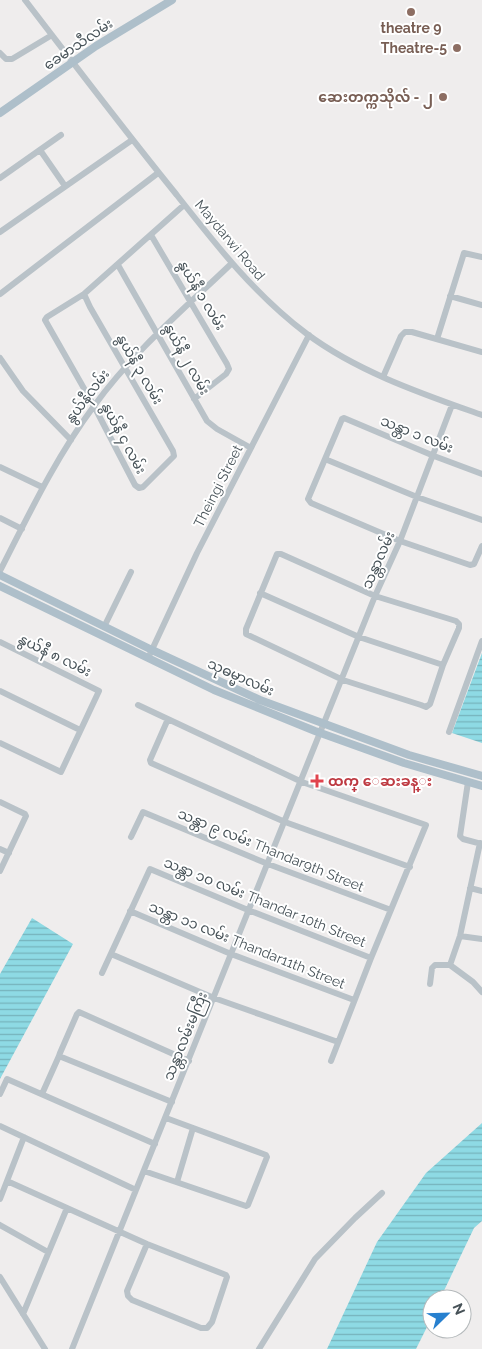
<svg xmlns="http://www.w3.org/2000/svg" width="482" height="1349" font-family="Raleway,'Noto Sans Myanmar',sans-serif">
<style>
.water{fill:url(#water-rules)}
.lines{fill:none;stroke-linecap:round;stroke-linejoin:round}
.minor{stroke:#b9c2c8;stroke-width:6}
.major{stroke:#aebfca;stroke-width:8}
.education-dot{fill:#8d6e63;stroke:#fff;stroke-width:2}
.health-dot{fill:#e0444e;stroke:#fff;stroke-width:2}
.labels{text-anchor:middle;stroke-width:4;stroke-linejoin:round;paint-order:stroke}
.education-label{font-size:14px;font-weight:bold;fill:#785e54;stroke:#fff;text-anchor:end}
.street-label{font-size:14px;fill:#475258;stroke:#fff}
.health-label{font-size:14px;font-weight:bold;fill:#be3a42;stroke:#fff;text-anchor:start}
</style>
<defs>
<pattern id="water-rules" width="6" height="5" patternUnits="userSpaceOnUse" patternTransform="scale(1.25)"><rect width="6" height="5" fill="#8edae4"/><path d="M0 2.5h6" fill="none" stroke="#76b3bc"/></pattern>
</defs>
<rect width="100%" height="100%" fill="#efeded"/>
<path class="water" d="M482,653V743L452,733Z
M32,918L73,944L0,1079V974Z
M482,1123V1221L474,1228L440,1299H432V1317L416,1349H327L377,1242L426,1173Z"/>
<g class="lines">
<path class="minor" d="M25,0C75,65 124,130 176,194C216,245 255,295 307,334C358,372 423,394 482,415
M0,53L6,59H12L52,35
M40,150L65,186
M0,178L61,135
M0,232L132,140
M151,235L227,364L229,369L226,374L194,399
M118,265L207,421L217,429L251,448
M0,294L158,173
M84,294L90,307L173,451L174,456L143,487L139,488L135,485L94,406L45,320L47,317L84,294L184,205
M450,296L482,305
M437,339L464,253L482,257
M0,358L23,391L71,440
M383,377L401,336L405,332H412L482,352
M325,459L417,497L482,520
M0,467L42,487
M482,474L434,456L344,418L342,419L308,499L311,503L400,541L470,565L474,564L482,546
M0,518L22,529
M277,554H281L375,596L456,621L459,624V628L443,665L430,704L426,707L421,705L343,680L246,634V629Z
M0,571C29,514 56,457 94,406C133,352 184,309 231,264
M260,593L359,637L443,665
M104,627L131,572
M0,642L99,691L61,772L0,743
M150,654L197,553L309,335
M0,691L80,730
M138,705L302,782L426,825L371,958L331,1061
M168,719L150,760L151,763L285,822L410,867
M449,732L482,641
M468,782L460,836L463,839L482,844
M0,802L25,814L26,816L0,871
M131,837L143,812L268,864L391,910
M0,849L9,853
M470,888L482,891
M130,911L231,954L354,1000
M460,936L482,939
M111,954L214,998L338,1042
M450,965L460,936L480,843
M102,973L150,869L248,910L371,958
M430,984L432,968L435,965H450L473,982L482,992
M0,1094L7,1079L155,1144
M42,1094L59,1056
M172,1102L59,1056L60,1053L77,1014L79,1012L189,1061
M0,1126L136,1190
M144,1171L246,1206L248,1205L267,1157L266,1155L166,1118
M7,1181L147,1244L226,1275L227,1277L212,1322L207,1328H201L132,1300L128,1296L127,1291L147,1244
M177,1182L193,1128
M0,1199L24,1137
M0,1225L48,1252
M0,1277L45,1349
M23,1314L67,1208
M72,1349L375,596L400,541L452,405
M259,1349L315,1259L355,1218L382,1193"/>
<path class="major" d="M0,113L96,46L172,0
M0,575L152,650L260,700L409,755L482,776
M0,586L214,690L315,731L404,763L482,786"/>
</g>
<g class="education-dot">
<circle cx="411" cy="12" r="5"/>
<circle cx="457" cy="48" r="5"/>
<circle cx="443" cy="97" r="5"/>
</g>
<path class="health-dot" d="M314.5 773.5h5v5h5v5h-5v5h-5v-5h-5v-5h5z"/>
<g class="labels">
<g class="education-label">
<text x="411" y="33" text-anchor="middle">theatre 9</text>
<text x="447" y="53">Theatre-5</text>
<text x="433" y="102">ဆေးတက္ကသိုလ် - ၂</text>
</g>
<g class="street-label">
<text transform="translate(78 44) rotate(-34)" y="5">ခေမာသီလမ်း</text>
<text transform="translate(230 240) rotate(50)" y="5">Maydarwi Road</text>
<text transform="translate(202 295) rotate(59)" y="5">နွယ်နီ ၁ လမ်း</text>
<text transform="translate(187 359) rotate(61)" y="5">နွယ်နီ ၂ လမ်း</text>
<text transform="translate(140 369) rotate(60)" y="5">နွယ်နီ ၃ လမ်း</text>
<text transform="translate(87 396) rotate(-53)" y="5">နွယ်နီလမ်း</text>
<text transform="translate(417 434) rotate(22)" y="5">သန္တာ ၁ လမ်း</text>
<text transform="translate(124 438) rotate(62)" y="5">နွယ်နီ ၄ လမ်း</text>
<text transform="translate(218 486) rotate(-63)" y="5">Theingi Street</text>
<text transform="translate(378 560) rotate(-66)" y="5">သန္တာလမ်း</text>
<text transform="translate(55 655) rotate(26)" y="5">နွယ်နီ ၈ လမ်း</text>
<text transform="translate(241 677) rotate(24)" y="5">သုဓမ္မာလမ်း</text>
<text transform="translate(271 850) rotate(22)" y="5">သန္တာ ၉ လမ်း Thandar9th Street</text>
<text transform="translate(265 902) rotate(22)" y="5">သန္တာ ၁၀ လမ်း Thandar 10th Street</text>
<text transform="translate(247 945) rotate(22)" y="5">သန္တာ ၁၁ လမ်း Thandar11th Street</text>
<text transform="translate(185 1036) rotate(-68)" y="5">သန္တာလမ်းမကြီး</text>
</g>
<g class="health-label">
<text x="328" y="786">ထက္ ေဆးခန္း</text>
</g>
</g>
<g transform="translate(447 1314) rotate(67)"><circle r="24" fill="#ffffff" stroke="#b5babc"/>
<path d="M0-4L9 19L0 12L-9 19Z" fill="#2780cf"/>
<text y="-8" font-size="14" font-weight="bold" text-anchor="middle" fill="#475258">N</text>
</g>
</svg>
